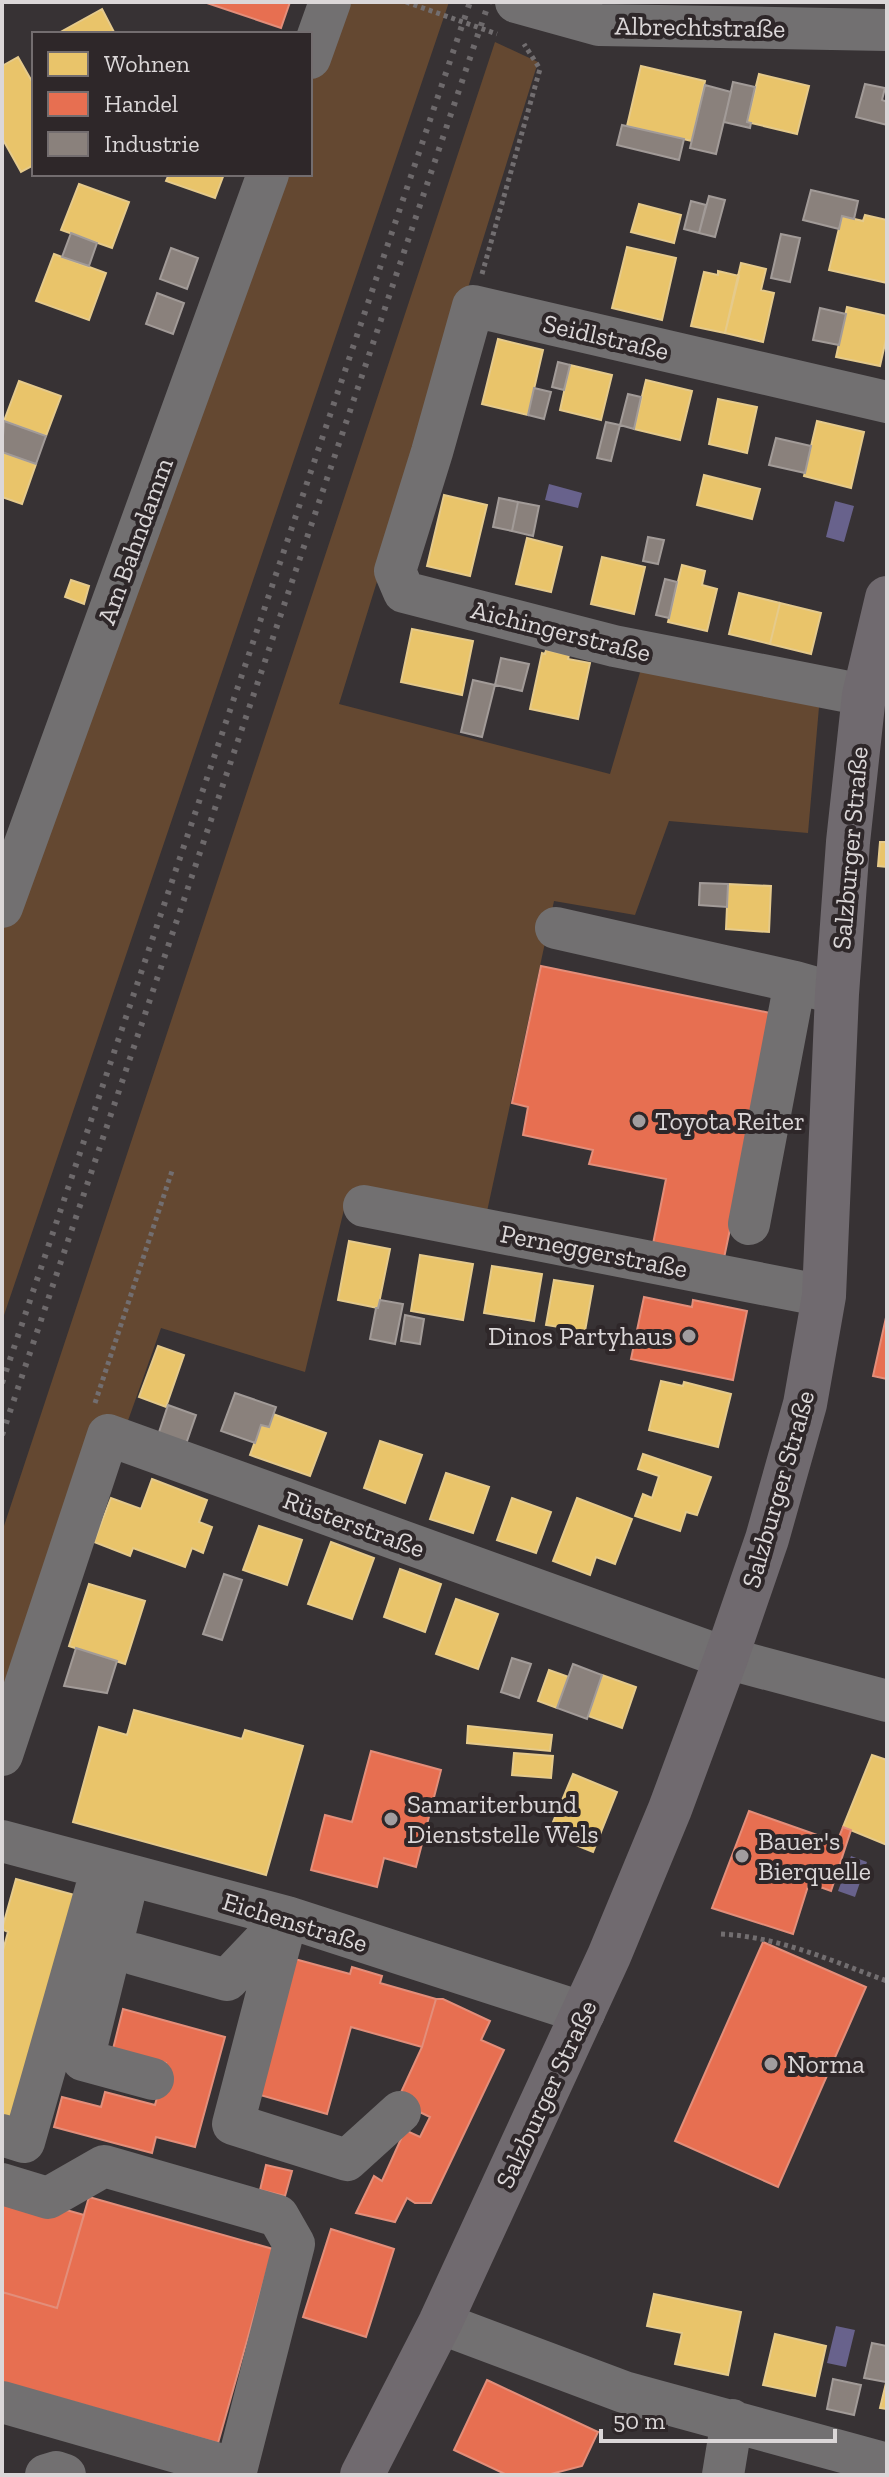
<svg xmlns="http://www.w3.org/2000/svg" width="889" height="2477" font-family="'Zilla Slab',serif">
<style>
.green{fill:#644831}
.water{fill:#68628c}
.homes{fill:#e9c46a;stroke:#e5ca8b;stroke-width:2}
.shops{fill:#e76f51;stroke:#e38e7a;stroke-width:2}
.industry{fill:#8a817c;stroke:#a29b98;stroke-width:2}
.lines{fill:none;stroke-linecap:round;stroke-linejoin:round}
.path{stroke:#726e70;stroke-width:5;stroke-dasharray:4 4;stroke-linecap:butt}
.minor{stroke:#727071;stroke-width:42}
.major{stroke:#706a6f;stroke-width:44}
.rail{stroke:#6d696b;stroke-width:6;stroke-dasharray:4 8;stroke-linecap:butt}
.poi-dot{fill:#a29d9f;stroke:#2e2729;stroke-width:3}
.labels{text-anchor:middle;stroke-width:8;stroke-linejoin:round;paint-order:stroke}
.street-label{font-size:26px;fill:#dbd7d8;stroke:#2e2729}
.poi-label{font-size:26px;fill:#dbd7d8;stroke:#2e2729;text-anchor:start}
</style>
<rect width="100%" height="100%" fill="#373234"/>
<path class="green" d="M336,2H449L2,1321V932L274,174H310V74Z
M495,42L538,62L339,704L610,774L641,669L819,707L808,833L669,821L635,915L554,901L483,1230L347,1197L305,1372L161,1328L125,1429L2,1707V1532Z"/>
<path class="water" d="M549,484L582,493L578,508L545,500Z
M835,501L854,506L844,542L826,537Z
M851,1856L867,1862L855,1897L838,1891Z
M836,2326L855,2330L846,2367L827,2363Z"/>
<path class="homes" d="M102,9L115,34H57Z
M18,57L34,85V165L21,172L2,138V66Z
M641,66L705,81L692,141L627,126Z
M759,74L809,86L797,134L747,122Z
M169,174H224L215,198L166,181Z
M79,184L129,202L112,248L61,230Z
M639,204L681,215L674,243L631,232Z
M865,215L887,220V283L829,270L842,216L863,221Z
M627,247L676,258L662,320L612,308Z
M54,254L106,273L89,320L36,301Z
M741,263L766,269L761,290L774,293L763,342L725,333Z
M718,271L739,276L725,333L691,326L704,272L718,275Z
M847,307L887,316V335L880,366L836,357Z
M498,339L543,350L528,415L482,404Z
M570,365L612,375L601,420L560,410Z
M646,380L692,391L680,440L634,429Z
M19,381L61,396L46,436L4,421Z
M718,399L757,407L747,453L709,444Z
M817,421L864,432L851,488L804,476Z
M2,452L36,464L22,504L2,497Z
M704,475L760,489L752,519L697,505Z
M444,495L487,505L470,576L427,566Z
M527,538L562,547L551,592L516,584Z
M602,557L645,567L634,614L591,604Z
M682,565L705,571L702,585L717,589L707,631L668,622Z
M71,580L89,586L84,604L65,597Z
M739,593L780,603L770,644L729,634Z
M780,603L821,613L811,654L770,644Z
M412,629L473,641L462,695L401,682Z
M546,650L569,655L568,659L590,663L578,719L530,709L542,653L545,654Z
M880,842H887V867L878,866Z
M728,884L771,886L769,932L726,929Z
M349,1241L390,1249L378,1308L338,1300Z
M420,1255L473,1264L463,1320L411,1311Z
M492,1266L542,1274L534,1321L484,1313Z
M554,1280L593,1286L585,1331L546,1325Z
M158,1346L184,1355L166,1407L139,1397Z
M661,1381L683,1386L684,1382L731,1394L718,1447L649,1430Z
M273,1414L326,1433L310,1476L250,1455L261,1425L269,1427Z
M380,1441L422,1455L405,1503L364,1488Z
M643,1454L711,1477L697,1515L686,1512L680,1531L635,1516L643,1494L652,1498L659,1476L638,1469Z
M446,1473L489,1487L473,1533L430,1519Z
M152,1479L207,1500L199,1522L212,1527L203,1553L192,1548L185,1567L133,1548L130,1556L94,1542L111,1498L141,1509Z
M512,1498L551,1512L536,1553L497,1540Z
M577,1498L632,1519L615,1564L596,1557L590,1575L553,1561Z
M259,1526L302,1540L287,1585L243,1570Z
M331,1542L374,1558L352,1619L308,1604Z
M400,1569L441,1584L425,1632L384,1617Z
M89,1584L145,1601L125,1664L69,1646Z
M456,1599L498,1614L478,1669L436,1654Z
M549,1670L569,1677L557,1708L538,1701Z
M602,1675L636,1687L622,1728L588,1716Z
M134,1710L242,1739L245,1730L303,1746L266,1875L73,1822L99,1727L127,1735Z
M468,1726L552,1735L550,1751L467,1743Z
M514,1753L553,1756L551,1778L512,1775Z
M872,1755L887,1760V1845L843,1827Z
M573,1774L617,1792L593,1852L548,1834Z
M16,1879L78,1896L11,2120L2,2118V1954L8,1932L2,1929Z
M654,2294L741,2312L728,2375L675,2364L682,2333L647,2326Z
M775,2334L826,2346L815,2396L763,2385Z
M887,2379V2409L880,2408Z"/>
<path class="shops" d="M204,2H290L281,28Z
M541,966L775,1014L724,1258L653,1244L666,1179L589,1164L593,1150L523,1135L528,1107L512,1103Z
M644,1297L692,1307L693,1300L747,1311L733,1380L631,1359Z
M887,1313V1379L873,1376Z
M371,1751L441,1770L416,1867L384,1858L377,1887L311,1870L325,1815L352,1822Z
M749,1811L837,1842L843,1827L851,1830L831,1891L809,1883L793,1934L712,1908Z
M763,1942L866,1987L778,2187L675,2141Z
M291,1958L350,1974L352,1967L382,1976L380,1983L436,1999L422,2047L351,2027L327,2114L253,2093Z
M436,1999H443L490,2021L481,2040L504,2050L431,2203H415L407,2198L395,2222L356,2213L374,2176L382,2181L405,2130L420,2137L430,2117L397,2101L422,2047Z
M123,2009L225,2037L195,2147L156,2137L152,2153L54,2127L62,2097L101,2107L105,2092L155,2105L166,2063L113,2049Z
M266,2165L292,2171L285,2196L260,2190Z
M2,2192L84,2215L57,2308L2,2292Z
M89,2197L273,2249L218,2443L2,2382V2292L57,2308Z
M331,2229L394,2249L366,2337L303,2317Z
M487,2380L598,2432L582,2466L547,2475H507L454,2450Z"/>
<path class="industry" d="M733,82L755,87L747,122L751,123L750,128L724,122Z
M865,84L885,88L882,100L887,102V125L856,117Z
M705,85L731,92L716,154L690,148Z
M622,125L684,139L679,160L617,145Z
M811,190L858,201L854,219L842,216L839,229L803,220Z
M709,196L725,200L715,237L699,233Z
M691,201L706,205L699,233L684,229Z
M71,233L97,243L89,266L62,257Z
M781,234L800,238L790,282L771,278Z
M171,248L198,258L187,289L160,279Z
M157,293L184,303L173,334L146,324Z
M820,308L846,314L839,345L813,340Z
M558,362L570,365L564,390L552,387Z
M534,388L551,392L544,419L528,415Z
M628,394L641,397L634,429L620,425Z
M4,421L46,436L36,464L2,452Z
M606,422L620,425L611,461L597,458Z
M776,438L811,446L805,473L769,465Z
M499,498L518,502L512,531L493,527Z
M518,502L539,506L533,536L512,531Z
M648,537L664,540L658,564L643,561Z
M665,579L677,582L669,618L656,615Z
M501,658L529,664L522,691L495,685Z
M473,680L495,685L482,737L461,732Z
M700,883L728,884L727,907L699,905Z
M380,1300L403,1304L395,1344L370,1339L376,1308H378Z
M405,1315L424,1319L420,1344L401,1341Z
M235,1393L276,1407L269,1427L261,1425L255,1443L221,1431Z
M168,1405L196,1415L186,1444L158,1435Z
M224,1574L242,1580L222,1640L203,1634Z
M76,1648L117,1661L107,1693L64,1686Z
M512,1658L531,1664L519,1698L501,1692Z
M573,1664L602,1675L587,1719L557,1708Z
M872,2343L887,2346L886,2382L864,2378Z
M833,2379L861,2385L854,2415L827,2409Z"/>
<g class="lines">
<path class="path" d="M406,2L497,34
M482,274L540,69L524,44
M95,1403L173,1168
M721,1934C780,1937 832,1961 887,1981"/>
<path class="minor" d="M516,2L599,25L887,30
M310,58L330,2
M864,695L614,646L404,592L395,571L432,452L473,306L887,402
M2,907L268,174
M556,928L795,982L837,994
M364,1206L824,1296
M749,1224L795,982
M2,1755L108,1435L726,1658L887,1701
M2,1841L287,1917L584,2013
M129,1875L83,2060L153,2079
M287,1917L233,2124L347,2160L400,2112
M134,1954L227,1980L283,1921
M2,2135L24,2142L102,1868
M2,2184L48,2198L104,2166L278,2216L294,2244L235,2475
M440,2323L624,2392L887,2464
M2,2402L236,2469
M46,2475L56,2472L65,2475
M723,2475L732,2420"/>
<path class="major" d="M362,2475L440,2323L609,1956L670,1809L726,1658L767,1539L805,1404L824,1296L837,994L848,842L864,695L887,598"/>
<path class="rail" d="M2,1383L470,2
M2,1435L489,2"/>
</g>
<g class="poi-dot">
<circle cx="639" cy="1121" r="8"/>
<circle cx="689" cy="1336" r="8"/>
<circle cx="391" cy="1819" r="8"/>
<circle cx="742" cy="1856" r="8"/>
<circle cx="771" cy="2064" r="8"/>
</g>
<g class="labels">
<g class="street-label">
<text transform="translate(700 27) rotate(1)" y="9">Albrechtstraße</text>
<text transform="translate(606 337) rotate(13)" y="9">Seidlstraße</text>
<text transform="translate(135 541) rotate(-70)" y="9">Am Bahndamm</text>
<text transform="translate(561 631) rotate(14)" y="9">Aichingerstraße</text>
<text transform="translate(850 848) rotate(-85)" y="9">Salzburger Straße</text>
<text transform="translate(594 1251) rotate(11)" y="9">Perneggerstraße</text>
<text transform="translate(778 1489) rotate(-74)" y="9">Salzburger Straße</text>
<text transform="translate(354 1524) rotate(20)" y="9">Rüsterstraße</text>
<text transform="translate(295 1922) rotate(17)" y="9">Eichenstraße</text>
<text transform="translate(546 2094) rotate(-65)" y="9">Salzburger Straße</text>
</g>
<g class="poi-label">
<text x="655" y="1130">Toyota Reiter</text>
<text x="673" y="1345" text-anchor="end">Dinos Partyhaus</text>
<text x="407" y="1813">Samariterbund<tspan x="407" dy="30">Dienststelle Wels</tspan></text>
<text x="758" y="1850">Bauer's<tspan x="758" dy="30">Bierquelle</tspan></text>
<text x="787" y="2073">Norma</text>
</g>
</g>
<rect width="889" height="2477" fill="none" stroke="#dbd7d8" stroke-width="8"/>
<rect x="32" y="32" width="280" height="144" fill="#2e2729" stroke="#736d6f" stroke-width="2"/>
<rect x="48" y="52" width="40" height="24" fill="#e9c46a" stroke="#736d6f" stroke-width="2"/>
<text x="104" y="72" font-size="24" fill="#dbd7d8">Wohnen</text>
<rect x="48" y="92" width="40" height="24" fill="#e76f51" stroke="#736d6f" stroke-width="2"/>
<text x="104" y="112" font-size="24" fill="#dbd7d8">Handel</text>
<rect x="48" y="132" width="40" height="24" fill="#8a817c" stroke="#736d6f" stroke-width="2"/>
<text x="104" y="152" font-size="24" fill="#dbd7d8">Industrie</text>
<path d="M601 2429v12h234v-12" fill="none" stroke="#dbd7d8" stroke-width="4"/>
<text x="613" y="2429" font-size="24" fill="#dbd7d8" stroke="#2e2729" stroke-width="6" paint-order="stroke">50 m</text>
</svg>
